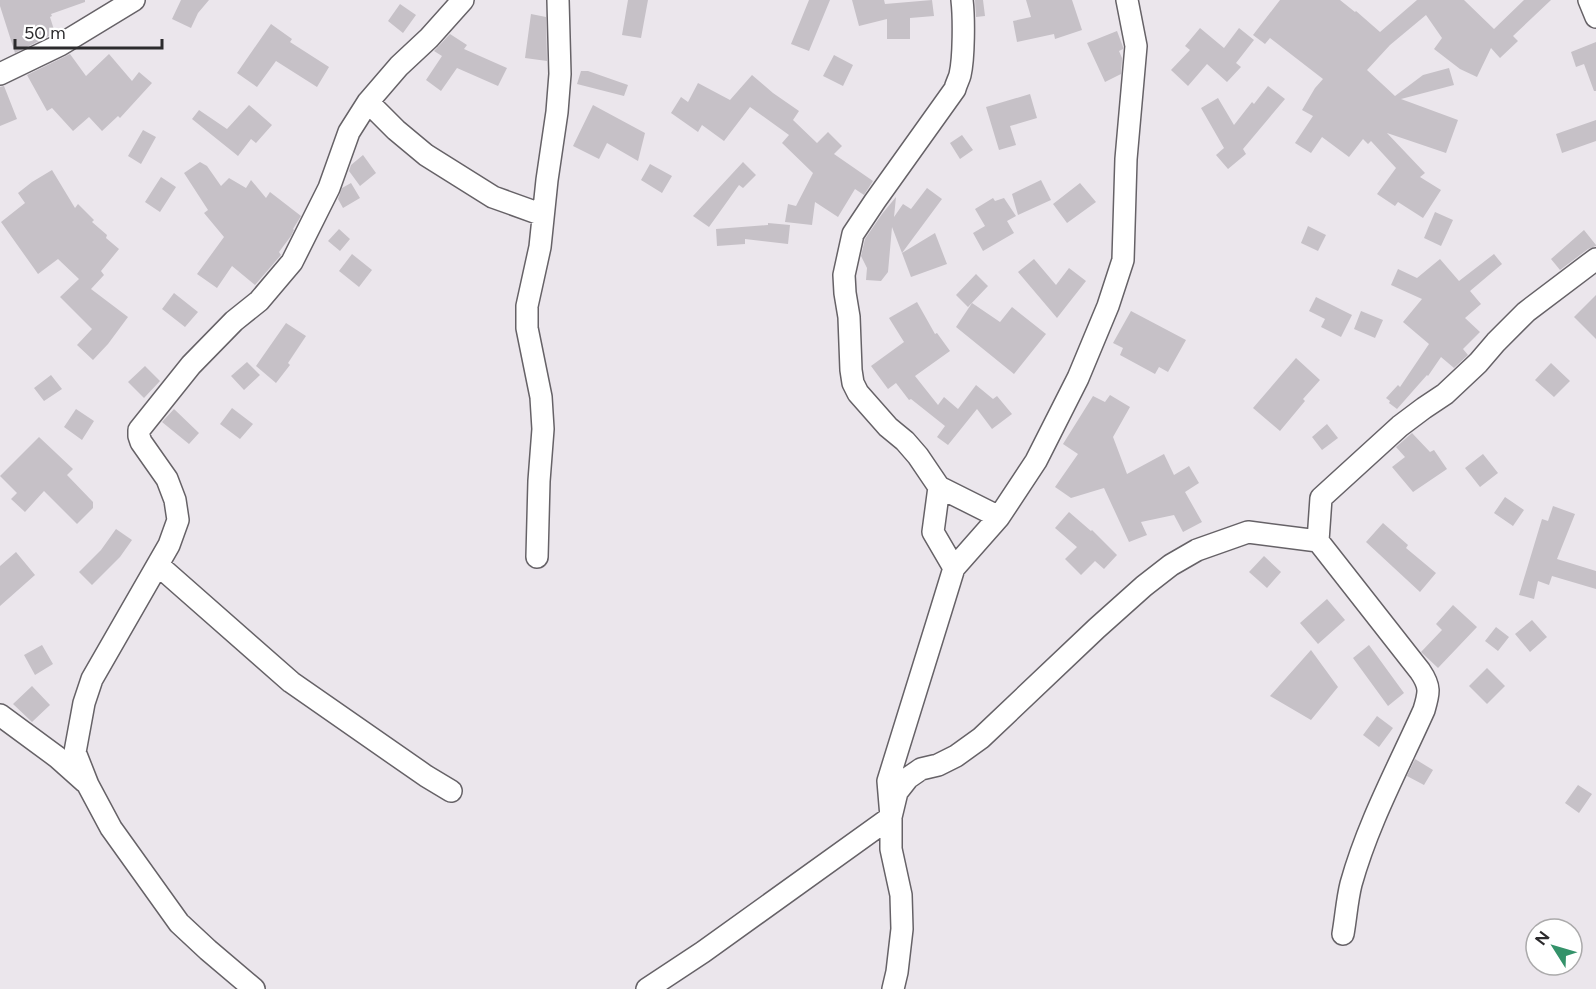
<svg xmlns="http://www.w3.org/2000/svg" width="1596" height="989" font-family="Figtree,sans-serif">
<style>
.building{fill:#c6c1c7}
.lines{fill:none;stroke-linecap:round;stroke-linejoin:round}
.street-casing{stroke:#666267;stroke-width:24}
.street{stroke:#fff;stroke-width:21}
</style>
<rect width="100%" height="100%" fill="#ebe6ec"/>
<path class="building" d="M0,0H85V2L51,14L52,16L50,17L55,33L15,53L0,6Z
M181,0H209L198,13L191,28L172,19Z
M628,0H648L641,38L622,35Z
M809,0H830L809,51L791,44Z
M852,0H884L885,4L932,0L934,16L910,18V39H887V19L859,26Z
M975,0H983L985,16L976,17Z
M1026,0H1072L1082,30L1055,39L1054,34L1017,42L1013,21L1031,17Z
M1280,0H1340L1355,12L1356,11L1380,32L1417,0H1464L1494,29L1524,0H1551L1513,36L1518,41L1500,58L1491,48L1477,77L1460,69L1434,49L1442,38L1426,15L1390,45L1367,70L1395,96L1423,75L1449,68L1454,85L1401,99L1458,120L1446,153L1387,133L1425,173L1420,177L1441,190L1423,218L1398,202L1395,206L1377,194L1396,168L1371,141L1368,144L1363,139L1349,157L1322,137L1311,153L1295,143L1313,116L1302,110L1315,88L1323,79L1270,38L1265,44L1253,35Z
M400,4L416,15L403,33L388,21Z
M531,14L546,17L547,61L525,58Z
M271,24L292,39L290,42L329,67L317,87L276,61L257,87L237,73Z
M1200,28L1224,48L1239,28L1254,40L1236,63L1241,67L1227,82L1207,64L1188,86L1171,70L1190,50L1185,46Z
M1117,31L1123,47V49L1119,51L1122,58L1121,74L1105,82L1087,43Z
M450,34L467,45L464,49L507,68L498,86L457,68L441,91L426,80L442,56L434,51Z
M1596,42V91H1594L1584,64L1576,67L1571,52Z
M70,54L86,76L109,54L132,81L139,72L152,83L120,118L118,116L102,131L89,117L73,131L52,108L47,111L27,75Z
M834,55L853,65L843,86L823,76Z
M581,71H588L628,85L624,96L577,84Z
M752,75L773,93L799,111L793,120L817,143L828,132L842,146L834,154L873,181L864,195L855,189L838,217L815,202L812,225L785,222L788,204L796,206L813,173L782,143L789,135L750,107L724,141L702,125L698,132L671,113L681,97L688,102L698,83L730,100Z
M4,86L17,119L0,126V87Z
M1268,86L1285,99L1243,149L1246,154L1228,169L1216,155L1224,148L1201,108L1218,98L1234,125L1252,102L1254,104Z
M1030,94L1037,118L1010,126L1016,145L999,150L986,107Z
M249,105L272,125L256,143L251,139L238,156L192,119L199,110L227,129Z
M593,105L645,133L638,161L607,143L599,159L573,146Z
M1596,120V141L1562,153L1556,134Z
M143,130L156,137L141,164L128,156Z
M962,135L973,150L960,159L950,143Z
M363,155L376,173L360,186L349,171L351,165Z
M200,162L207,166L221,186L229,178L246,188L251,180L266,198L270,192L301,216L293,229L294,230L291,236L279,252L281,255L255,285L232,266L217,288L197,274L224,237L204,213L208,210L184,173Z
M743,162L756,175L743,188L739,185L709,227L693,216Z
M650,164L672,176L662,193L641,180Z
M52,170L75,208L78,204L94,220L92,222L107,235L106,238L119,249L101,271L104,275L91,289L128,317L108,344L93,360L77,345L92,329L60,297L79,279L58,259L38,274L1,222L25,203L18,193L32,182Z
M161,177L176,187L160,212L145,202Z
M1041,180L1051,200L1018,215L1012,194Z
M351,183L360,198L343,208L338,199L342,188Z
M1080,183L1096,202L1067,223L1053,204Z
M927,188L942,199L902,253L892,227L888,272L881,281L866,280L867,268L861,256L865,239L882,214L896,197L894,217L903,204L911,209Z
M993,198L995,201L1004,198L1016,216L1007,221L1014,233L983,251L973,233L985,226L975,209Z
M1435,212L1453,220L1441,246L1424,238Z
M768,223L790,225L788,244L745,239V244L717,246L716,229L768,225Z
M1308,226L1326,235L1318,251L1301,243Z
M339,229L350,239L340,251L328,241Z
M1584,230L1596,245V246L1588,249L1560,270L1551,259Z
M935,233L947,264L911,277L902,253Z
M352,254L372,270L359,287L339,271Z
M1494,254L1502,264L1470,291L1481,304L1465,318L1480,332L1463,349L1468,355L1454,368L1441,357L1428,376L1427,375L1397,409L1389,403L1390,401L1386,398L1398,385L1400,387L1429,344L1403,322L1422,299L1391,285L1398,269L1417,278L1440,259L1459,281Z
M1034,259L1056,285L1069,268L1086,281L1057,318L1018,272Z
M976,274L988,286L968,307L956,295Z
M174,293L198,312L185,327L162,309Z
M1596,295V339L1574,317Z
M1316,297L1352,315L1341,337L1321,327L1325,319L1309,311Z
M917,302L935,334L937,333L950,351L915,376L938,405L944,397L958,409L976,385L993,399L997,396L1012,414L992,429L977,409L948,445L937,437L945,426L911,399L909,400L896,383L888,389L871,366L904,342L889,318Z
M972,303L1000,322L1012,307L1046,334L1014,374L956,327Z
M1131,311L1186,340L1168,372L1159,367L1155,374L1120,355L1123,348L1113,343Z
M1361,311L1383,320L1375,338L1354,329Z
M286,323L306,336L288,363L290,365L276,383L256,366Z
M1296,358L1320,380L1303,399L1305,401L1280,431L1253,408Z
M247,362L260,375L244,390L231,376Z
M1551,363L1570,381L1554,397L1535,380Z
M145,366L160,381L144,398L128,382Z
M51,375L62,389L44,401L34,388Z
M1110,395L1130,407L1113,437L1127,474L1164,454L1174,475L1189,466L1199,483L1185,492L1202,522L1183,532L1174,515L1141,522L1147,535L1129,542L1104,488L1071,498L1055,487L1078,454L1063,444L1093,396L1105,402Z
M232,408L253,424L240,439L220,424Z
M76,409L94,421L82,440L64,427Z
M174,409L199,433L189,444L162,422Z
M1327,424L1338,438L1322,450L1312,437Z
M1412,433L1430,452L1434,450L1447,469L1413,492L1392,467L1405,457L1396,447Z
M39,437L73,469L67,475L93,502V508L77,524L44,491L25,512L11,499L17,493L0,476Z
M1483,454L1498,473L1480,487L1465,468Z
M1505,497L1524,510L1513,526L1494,513Z
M1553,506L1575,514L1557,559L1596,571V589L1552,576L1549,585L1538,581L1534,599L1519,595L1542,519L1548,521Z
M1069,512L1091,531L1092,530L1117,555L1104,569L1095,561L1081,575L1065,559L1077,547L1055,528Z
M1383,523L1408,545L1406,548L1436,573L1420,592L1366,542Z
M116,529L132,540L120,557L92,585L79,572L101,550Z
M16,552L35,575L0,606V566Z
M1264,556L1281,572L1267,588L1249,572Z
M1327,599L1345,620L1318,644L1300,623Z
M1453,605L1477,627L1438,668L1421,652L1442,630L1436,624Z
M1532,620L1547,637L1530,652L1515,634Z
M1496,627L1509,637L1498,651L1485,641Z
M42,645L53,664L35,675L24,655Z
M1369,645L1404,693L1388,706L1353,658Z
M1311,650L1338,687L1311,720L1270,696Z
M1487,668L1505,686L1487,704L1469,686Z
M32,686L50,705L32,722L13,704Z
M1377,716L1393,728L1379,747L1363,735Z
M1415,759L1433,770L1424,785L1407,776Z
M1578,785L1592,794L1579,813L1565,803Z"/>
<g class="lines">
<g class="street-casing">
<path id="street" d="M962,0C964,17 964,58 960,75C959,79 956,84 955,89L875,201L853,234L844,275L845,293L849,317L851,370L853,383L858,393L888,427L905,441L918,456L939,487L999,517
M1589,0L1596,17
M0,74L60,45L134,0
M368,102L396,130L426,155L493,197L543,215
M939,487L933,532L954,568
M537,557L539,481L543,429L541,397L527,328V306L540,247L547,180L557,112L560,74L558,0
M158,565L291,682L426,776L451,791
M0,715L57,757L85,782
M1343,934C1346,917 1347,900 1351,884C1368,823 1398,768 1424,710C1429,693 1431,687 1420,671L1318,541L1321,498L1400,426L1424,408L1445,394L1478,363L1496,342L1526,312L1596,259
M254,989L208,950L179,923L111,828L88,785L75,752L84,703L92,679L169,545L178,520L175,500L167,479L141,442L139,436V430L191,365L234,321L259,301L292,262L329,188L349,132L368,102L399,66L429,38L463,0
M647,989L703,952L891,817L897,792L908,778L921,769L938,765L956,756L981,738L1097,628L1144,586L1171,565L1197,550L1248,532L1318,541
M893,989L897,972L902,929L901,895L891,849V817L888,781L942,607L954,568L999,517L1036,461L1078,378L1108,306L1123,260L1126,159L1136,46L1127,0"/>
</g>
<use href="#street" class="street"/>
</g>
<g transform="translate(1554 947) rotate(307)"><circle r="28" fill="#ffffff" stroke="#abaaab" stroke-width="1.5"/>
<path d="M0-4.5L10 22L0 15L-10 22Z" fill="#34926a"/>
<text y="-9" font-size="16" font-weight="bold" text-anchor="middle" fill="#2c2b2d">N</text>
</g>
<path d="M15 39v9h147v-9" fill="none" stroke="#2c2b2d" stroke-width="3"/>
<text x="24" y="39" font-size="18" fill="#2c2b2d" stroke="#ffffff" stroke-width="4.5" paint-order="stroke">50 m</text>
</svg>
